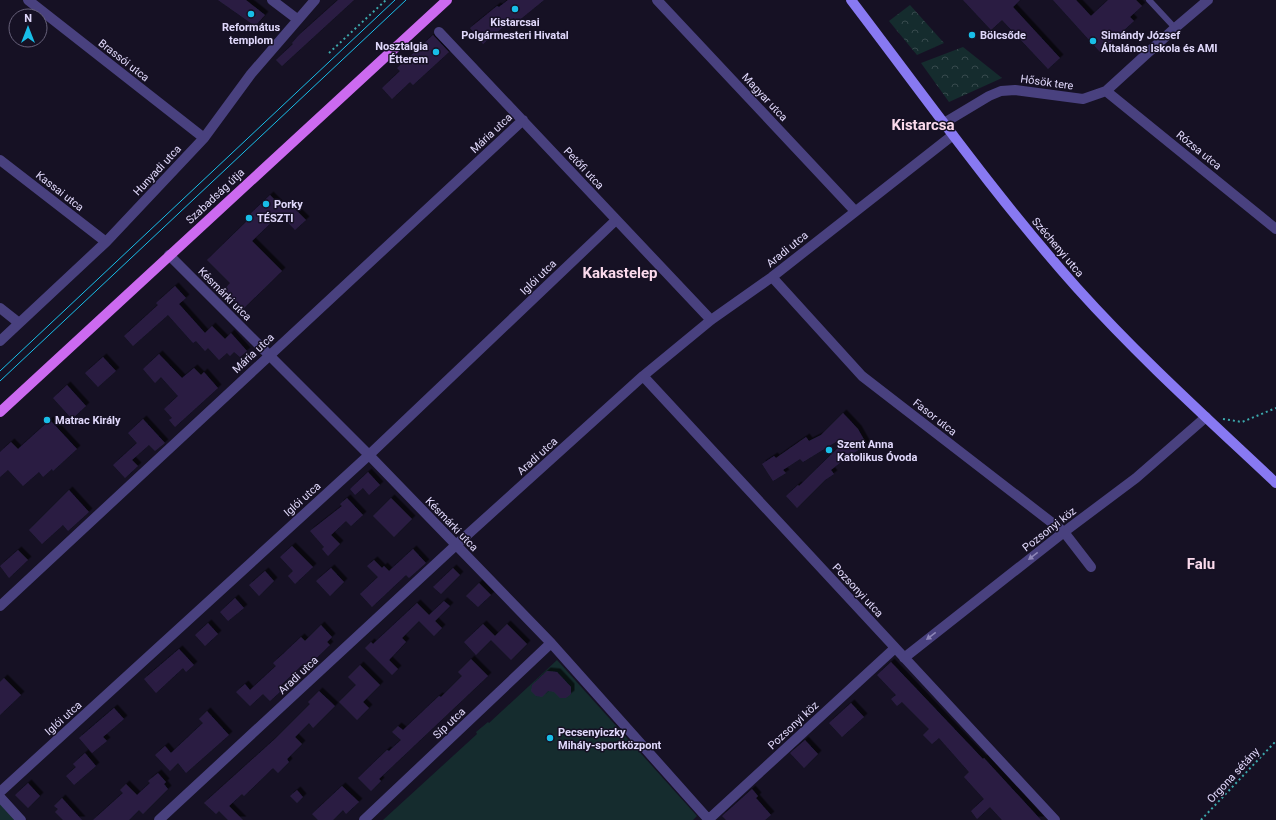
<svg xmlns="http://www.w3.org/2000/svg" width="1276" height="820" font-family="Roboto,sans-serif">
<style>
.grass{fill:url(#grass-tufts)}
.forest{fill:url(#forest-crowns)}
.pitch{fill:#152c2e}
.building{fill:#2a1f43;filter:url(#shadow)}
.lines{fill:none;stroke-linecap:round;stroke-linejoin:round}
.path{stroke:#3ca8ac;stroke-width:2;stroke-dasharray:2 3;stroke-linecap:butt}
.lane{stroke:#49417f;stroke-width:6}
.street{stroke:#49417f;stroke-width:10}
.secondary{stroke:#8879f2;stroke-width:10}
.primary{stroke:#cc6af0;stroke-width:10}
.tram{stroke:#18bee8;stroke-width:1}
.oneway{fill:#8d85b7}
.poi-dot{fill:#18bee8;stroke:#161124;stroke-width:1.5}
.labels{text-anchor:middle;stroke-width:3;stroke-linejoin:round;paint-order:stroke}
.poi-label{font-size:11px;font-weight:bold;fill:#e0d8fb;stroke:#161124;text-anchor:start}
.street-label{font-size:11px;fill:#e0d8fb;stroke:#161124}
.district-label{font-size:15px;font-weight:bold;fill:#fbdaec;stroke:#161124}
</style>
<defs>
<pattern id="grass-tufts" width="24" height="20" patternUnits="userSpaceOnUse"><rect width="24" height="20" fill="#152c2e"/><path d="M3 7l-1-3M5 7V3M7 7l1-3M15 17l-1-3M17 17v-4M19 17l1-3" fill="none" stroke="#374a4d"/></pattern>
<pattern id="forest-crowns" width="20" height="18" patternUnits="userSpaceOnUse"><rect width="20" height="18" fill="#152c2e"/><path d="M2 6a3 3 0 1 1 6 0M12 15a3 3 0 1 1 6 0" fill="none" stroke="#374a4d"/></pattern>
<filter id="shadow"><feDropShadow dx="3.5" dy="-3.5" stdDeviation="0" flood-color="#0009"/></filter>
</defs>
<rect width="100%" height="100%" fill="#161124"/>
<path class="grass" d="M0,792L25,820H0Z"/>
<path class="forest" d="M910,5L944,43L917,55L889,21Z
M963,47L1002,78L949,102L921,63Z"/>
<path class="pitch" d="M557,660L697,816L693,820H383L477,734L476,732L488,722L489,723Z"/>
<path class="building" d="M218,0H246L265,15L255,26Z
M338,0H354L282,66L276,60L293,44L292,43L299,35Z
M508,0H544L517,22L514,18L483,44L470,28L497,6L499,7Z
M963,0H1020L1013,7L1060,58L1048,69L1002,20L991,30Z
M1053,0H1076L1091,16L1108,0H1136L1142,6L1130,17L1134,21L1100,52Z
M433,35L449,52L413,85L410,82L392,99L382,88L400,71L397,68Z
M270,195L284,209L290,204L306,220L295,230L280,214L252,241L282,271L243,309L224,290L230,283L207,260L247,221L245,219Z
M175,286L186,298L179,304L205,333L212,326L225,339L231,333L247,351L240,357L234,352L230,356L227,353L219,360L208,348L205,351L196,341L193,343L168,315L133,346L124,336L158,305L156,303Z
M159,354L182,378L194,368L201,375L204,372L218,388L175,427L169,420L172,418L164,409L178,396L161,377L155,383L143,369Z
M103,357L116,371L98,387L85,373Z
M67,385L86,406L72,419L53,398Z
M843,413L858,429L867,445L840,461L841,462L831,470L834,474L825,480L797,508L786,496L798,485L799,486L842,444L839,440L803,462L800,459L783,470L786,473L773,481L762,464L774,456L776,458L806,437L809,441L821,435Z
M143,419L165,443L155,451L149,445L132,460L138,466L125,478L113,465L137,443L128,433Z
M50,420L77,449L53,471L52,469L43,477L39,472L23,486L8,470L0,477V452L11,442L18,449Z
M368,472L380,485L369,495L363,488L355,495L350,489Z
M69,490L89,512L68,531L63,525L42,544L29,530Z
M347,498L363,515L351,526L346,521L331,535L340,544L328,556L322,549L324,547L310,531L342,506L340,504Z
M391,498L412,519L394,537L373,516Z
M292,546L313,567L295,584L288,576L293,571L280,557Z
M413,549L426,563L409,578L406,575L372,607L360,594L378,577L367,566L374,560L382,568L384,566L389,571Z
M18,550L28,560L9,578L0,566Z
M331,568L344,582L330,596L316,581Z
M453,568L460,575L441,594L433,587Z
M265,571L274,581L259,596L249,585Z
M479,583L491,595L478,607L466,596Z
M235,598L244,608L228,621L220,612Z
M444,601L450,606L435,621L442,628L434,636L419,621L402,638L406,642L389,660L398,669L392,675L365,648L371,642L373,644L417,603L429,615Z
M208,623L218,634L205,646L195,635Z
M483,624L495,636L476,655L464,642Z
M507,624L527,644L511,660L491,640Z
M321,625L332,637L327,642L330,645L305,669L302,665L278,688L281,691L270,701L263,694L250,706L236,692L245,684L250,690L276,666L273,663L283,654L301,637L305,641Z
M179,649L194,665L186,672L183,668L156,693L144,679Z
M471,659L488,676L379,779L381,781L371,791L358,778L387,750L389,751L401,740L392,732L398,726L403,730L439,696L441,697L462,676L458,672Z
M891,662L983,759L984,758L1041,820H1002L990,807L977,819L971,811L984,799L964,777L969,772L939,738L932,744L923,735L929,729L902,702L897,706L891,699L896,695L877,675Z
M360,665L380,685L363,702L369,708L357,720L339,702L356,685L348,677Z
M547,671L557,672L571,687V694L566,698H560L554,692L548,691L542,697L536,696L531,691L532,685Z
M4,678L21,695L0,715V682Z
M319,691L335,706L313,728L309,723L295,737L302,744L287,759L289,762L278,773L273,768L244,796L242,794L229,806L243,820H228L219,811L216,814L204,803L276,738L310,704L308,702Z
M851,703L864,717L842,737L829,723Z
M114,708L124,719L103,737L107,741L92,753L79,738Z
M207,711L229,735L186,773L178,763L170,771L155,755L165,746L171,753L203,723L199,719Z
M805,740L818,754L804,768L790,753Z
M85,753L96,766L74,785L66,776L76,767L73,764Z
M158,773L166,782L164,784L168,789L143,814L139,810L129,820H93L123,793L120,790L126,784L137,795L150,783L148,781Z
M28,783L40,796L28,808L15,795Z
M342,786L359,802L346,814L343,810L333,820H318L312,814Z
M752,789L758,796L756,798L771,815L765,820H726L722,816Z
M297,790L303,797L297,803L290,796Z
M62,798L82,820H63L55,812L58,809L54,806Z"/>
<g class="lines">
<path class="path" d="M329,53L386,0
M1223,419L1242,422L1276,408
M1201,820L1276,741"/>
<path class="lane" d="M1149,0L1175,28"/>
<path class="street" d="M28,0L204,138
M272,0L297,19
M657,0L855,211
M439,32L711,320
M1106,91L1276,229
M944,123L989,96L1001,91L1015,90L1083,99L1106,91L1175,28L1208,0
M0,160L106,242
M169,255L369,455L551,643L709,820
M772,277L862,376L1064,532L1091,567
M0,308L19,323
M0,341L106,242L204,138L251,74L315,0
M643,376L1055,820
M0,606L523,120
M904,658L1064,532L1136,478L1206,417
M0,792L369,455L616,220
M0,797L21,820
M159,820L456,545L643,376L711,320L772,277L953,135
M364,820L551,643
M708,820L895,648"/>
<path class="secondary" d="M851,0C925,97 996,197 1077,288C1139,357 1208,419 1276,483"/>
<path class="primary" d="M0,412L447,0"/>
<path class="tram" d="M0,371L395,0
M0,381L406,0"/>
</g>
<defs><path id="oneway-solid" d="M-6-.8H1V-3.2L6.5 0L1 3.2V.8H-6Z"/></defs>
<g class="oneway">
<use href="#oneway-solid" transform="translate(1033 556) rotate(142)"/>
<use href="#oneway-solid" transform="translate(931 636) rotate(142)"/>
</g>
<g class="poi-dot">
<circle cx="515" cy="9" r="4"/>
<circle cx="251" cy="14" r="4"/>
<circle cx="972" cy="35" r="4"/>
<circle cx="1093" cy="41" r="4"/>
<circle cx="436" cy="52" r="4"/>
<circle cx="266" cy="204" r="4"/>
<circle cx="249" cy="218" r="4"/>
<circle cx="47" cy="420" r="4"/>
<circle cx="829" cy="450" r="4"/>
<circle cx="550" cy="738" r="4"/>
</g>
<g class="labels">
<g class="poi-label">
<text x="515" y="26" text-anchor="middle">Kistarcsai<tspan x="515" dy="13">Polgármesteri Hivatal</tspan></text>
<text x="251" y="31" text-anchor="middle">Református<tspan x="251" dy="13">templom</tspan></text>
<text x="980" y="39">Bölcsőde</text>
<text x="1101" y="39">Simándy József<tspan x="1101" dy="13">Általános Iskola és AMI</tspan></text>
<text x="428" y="50" text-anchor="end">Nosztalgia<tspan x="428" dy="13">Étterem</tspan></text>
<text x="274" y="208">Porky</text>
<text x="257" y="222">TÉSZTI</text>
<text x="55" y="424">Matrac Király</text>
<text x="837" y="448">Szent Anna<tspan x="837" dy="13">Katolikus Óvoda</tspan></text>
<text x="558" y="736">Pecsenyiczky<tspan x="558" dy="13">Mihály-sportközpont</tspan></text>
</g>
<g class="street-label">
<text transform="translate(124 60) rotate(38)" y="4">Brassói utca</text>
<text transform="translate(1047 82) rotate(8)" y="4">Hősök tere</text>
<text transform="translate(765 97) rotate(47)" y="4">Magyar utca</text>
<text transform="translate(491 133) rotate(-43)" y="4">Mária utca</text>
<text transform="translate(1199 150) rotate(39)" y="4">Rózsa utca</text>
<text transform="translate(584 168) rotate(47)" y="4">Petőfi utca</text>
<text transform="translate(157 170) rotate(-47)" y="4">Hunyadi utca</text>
<text transform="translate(60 191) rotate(38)" y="4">Kassai utca</text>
<text transform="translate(215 196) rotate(-43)" y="4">Szabadság útja</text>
<text transform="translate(1058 247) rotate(50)" y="4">Széchenyi utca</text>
<text transform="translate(787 249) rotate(-39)" y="4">Aradi utca</text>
<text transform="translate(538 277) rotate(-44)" y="4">Iglói utca</text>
<text transform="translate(225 294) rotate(45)" y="4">Késmárki utca</text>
<text transform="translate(253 353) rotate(-43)" y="4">Mária utca</text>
<text transform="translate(935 417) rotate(38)" y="4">Fasor utca</text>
<text transform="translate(537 456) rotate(-42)" y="4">Aradi utca</text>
<text transform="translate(302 499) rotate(-42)" y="4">Iglói utca</text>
<text transform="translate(452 524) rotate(46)" y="4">Késmárki utca</text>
<text transform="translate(1049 529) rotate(-38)" y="4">Pozsonyi köz</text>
<text transform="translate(858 590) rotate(47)" y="4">Pozsonyi utca</text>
<text transform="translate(298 675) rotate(-43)" y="4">Aradi utca</text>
<text transform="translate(63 718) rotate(-42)" y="4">Iglói utca</text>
<text transform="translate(449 723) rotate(-43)" y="4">Síp utca</text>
<text transform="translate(793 725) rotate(-43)" y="4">Pozsonyi köz</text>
<text transform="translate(1233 775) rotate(-47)" y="4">Orgona sétány</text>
</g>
<g class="district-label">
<text x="923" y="130">Kistarcsa</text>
<text x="620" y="278">Kakastelep</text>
<text x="1201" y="569">Falu</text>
</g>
</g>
<g transform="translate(28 28)"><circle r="19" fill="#161124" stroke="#67617a"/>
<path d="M0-3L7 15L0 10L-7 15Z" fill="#18bee8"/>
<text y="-6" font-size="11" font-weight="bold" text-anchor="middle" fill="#e0d8fb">N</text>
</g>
</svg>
